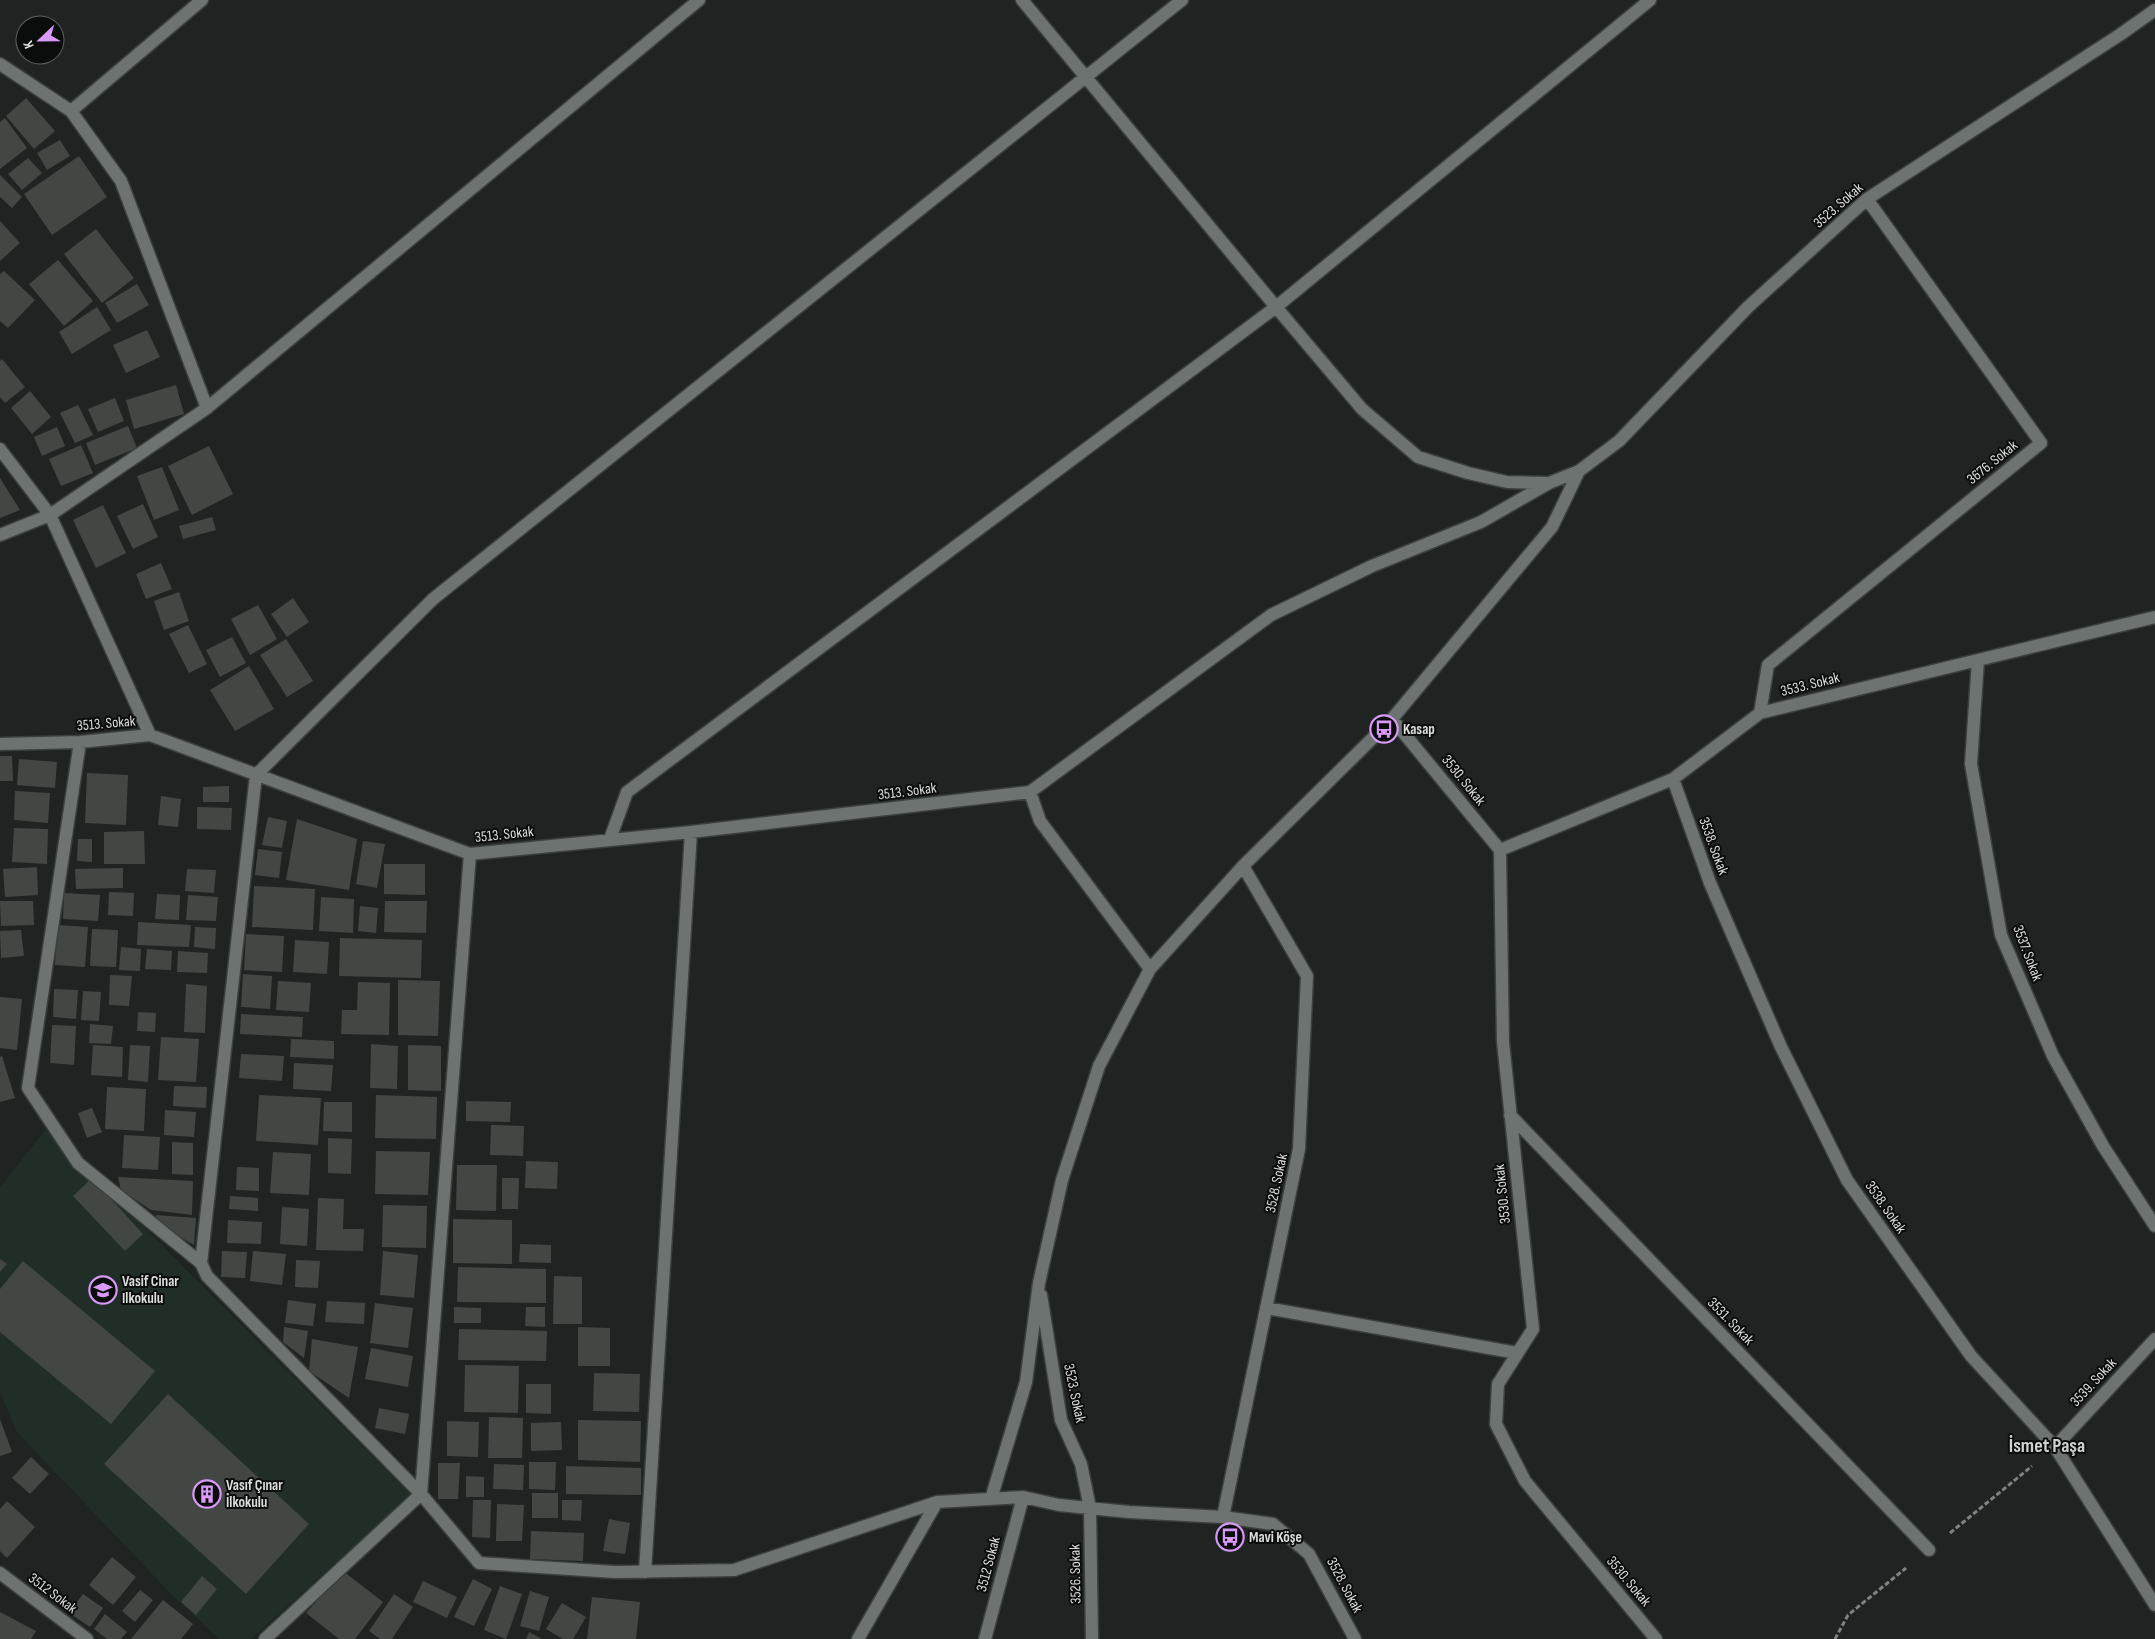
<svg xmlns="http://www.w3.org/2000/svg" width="2155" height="1639" font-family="'Sofia Sans Condensed',sans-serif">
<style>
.built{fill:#212d27}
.building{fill:#424744}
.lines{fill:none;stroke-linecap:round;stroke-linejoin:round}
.minor-casing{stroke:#3b403d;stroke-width:15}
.path{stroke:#7e8281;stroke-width:3;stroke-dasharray:5 2.5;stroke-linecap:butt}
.minor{stroke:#6d7370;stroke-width:12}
.labels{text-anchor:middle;stroke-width:4;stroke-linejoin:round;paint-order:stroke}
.street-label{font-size:15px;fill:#dbdedd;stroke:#0b0d0c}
.poi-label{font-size:15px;font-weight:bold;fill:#dbdedd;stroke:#0b0d0c;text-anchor:start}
.district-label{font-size:20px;font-weight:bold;fill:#ccd2cf;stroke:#0b0d0c}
</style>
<rect width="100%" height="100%" fill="#1f2422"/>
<path class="built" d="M46,1129L411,1495L251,1639H219L172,1595L17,1432L0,1393V1187Z"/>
<path class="building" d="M26,98L55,131L34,149L6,116Z
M5,118L27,148L0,169V122Z
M60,140L70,156L47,170L37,153Z
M79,156L107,197L52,235L24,194Z
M28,158L42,173L22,190L8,174Z
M0,175L22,197L12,208L0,197Z
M0,221L20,243L0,261Z
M96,229L134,278L102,303L64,254Z
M58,260L93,301L64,326L29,284Z
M4,271L35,300L8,328L0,321V274Z
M137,284L149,305L117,323L105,303Z
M97,307L111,330L72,354L59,332Z
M147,330L160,357L126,373L113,345Z
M2,359L25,387L5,403L0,397V361Z
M176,385L184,414L134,429L126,400Z
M30,391L51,417L32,434L11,408Z
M115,398L124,421L98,432L88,409Z
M78,405L93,435L75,443L60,413Z
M128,426L137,448L95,465L86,443Z
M57,427L65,446L42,456L34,437Z
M81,445L93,473L61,486L49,459Z
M209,446L233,494L192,515L168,466Z
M162,467L179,510L154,520L137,476Z
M0,478L20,510L0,518Z
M143,504L158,537L133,549L117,516Z
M103,505L126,553L96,568L73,520Z
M212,517L216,530L183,539L179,526Z
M161,563L172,589L146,599L136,574Z
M179,592L189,621L164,630L154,601Z
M293,598L309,622L287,637L271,614Z
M258,605L277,639L250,655L231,619Z
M188,625L207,664L189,673L169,634Z
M232,637L246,663L220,677L206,650Z
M286,639L313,681L287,697L260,655Z
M249,666L274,709L235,731L210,690Z
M0,756H12L13,781H0Z
M19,759L57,762L55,788L17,785Z
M87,773L128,775L126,825L85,823Z
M229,786V802H203V787Z
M15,791L50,793L48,823L14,820Z
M161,796L181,799L178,827L158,825Z
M197,807L232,808L231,830L197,829Z
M268,817L287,821L282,848L262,845Z
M297,819L357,839L349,890L286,880Z
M14,828L48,829L47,864L12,862Z
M144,831L145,864H104V832Z
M78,839H92V862L77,861Z
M363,841L385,844L377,888L356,884Z
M258,849L282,852L279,878L255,875Z
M384,864H425V895L384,894Z
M37,867L38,895L5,897L3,869Z
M123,868V888L76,889L75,869Z
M187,869L216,870L214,893L185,891Z
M254,886L315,889L313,930L252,927Z
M109,892L134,893L133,916L108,915Z
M64,893L100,895L98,921L63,919Z
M157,894L180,895L179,920L155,919Z
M188,895L218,897L216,921L186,920Z
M321,897L354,899L353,933L319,931Z
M0,901H33L34,925L1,926Z
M385,901H427L426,933L384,932Z
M360,906L378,908L376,933L358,931Z
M138,922L191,925L189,947L137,945Z
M57,925L88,927L85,967L55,965Z
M195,927L216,928L215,949L194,947Z
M92,929L118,930L116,967L90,966Z
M21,930L24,956L1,958L0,931Z
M246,934L284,936L282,972L244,970Z
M340,938L422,940L421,978L339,976Z
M295,940L329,942L327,974L293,972Z
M121,947L141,949L140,971L119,970Z
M147,949L172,951L171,970L145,969Z
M178,951L208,953L207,973L177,972Z
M243,974L272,976L270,1009L241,1007Z
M110,975L132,976L129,1006L109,1005Z
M398,980L440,981L438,1036L398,1035Z
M278,981L311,983L309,1012L276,1010Z
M358,982L390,983L389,1035L341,1034L342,1010H357Z
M186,984L207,986L205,1033L184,1032Z
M54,989L78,990L76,1019L53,1017Z
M83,991L101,992L99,1021L81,1020Z
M0,997L22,999L17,1050L0,1048Z
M138,1012L156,1013L155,1032L137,1031Z
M241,1014L303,1017L302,1037L240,1034Z
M90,1024L113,1026L111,1044L89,1043Z
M52,1025L76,1026L74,1065L50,1063Z
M161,1037L199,1039L196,1082L158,1080Z
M291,1039L334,1041V1059L290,1057Z
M371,1044L398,1046L397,1089L370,1088Z
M93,1045L123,1047L122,1077L91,1075Z
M130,1045L150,1046L148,1082L128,1080Z
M408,1045L441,1046V1091L408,1090Z
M241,1054L284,1056L282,1081L239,1078Z
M2,1056L15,1098L0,1102V1057Z
M294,1063L333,1065L331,1091L293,1089Z
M174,1086L207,1087L206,1108L173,1106Z
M107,1087L146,1089L144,1131L105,1129Z
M259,1095L321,1098L318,1145L256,1141Z
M376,1095L437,1097L436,1139L375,1138Z
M466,1101L511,1102L510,1122L466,1121Z
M324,1102H352V1132L323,1131Z
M92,1108L102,1132L87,1138L78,1113Z
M165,1110L196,1112L194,1137L164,1135Z
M491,1125L524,1126L523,1156L490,1155Z
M124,1135L160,1137L158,1170L122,1168Z
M328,1138L352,1139L351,1174L328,1173Z
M172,1142L193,1143V1175L172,1174Z
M376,1151L430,1152L428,1195L375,1194Z
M273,1152L311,1154L309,1195L270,1193Z
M526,1161L558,1162L557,1189L525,1188Z
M457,1165H497L496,1211L456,1210Z
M237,1167L259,1168V1191L236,1190Z
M118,1177L193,1181L192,1215L151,1210L121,1190Z
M92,1178L143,1234L125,1251L73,1196Z
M502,1178H519L518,1209H502Z
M230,1196L258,1198V1211L229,1209Z
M318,1198L344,1199L343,1229H364L363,1251L316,1250Z
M383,1205L427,1206L426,1248L382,1247Z
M282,1207L309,1209L307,1246L280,1244Z
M156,1215L196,1218L194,1245L156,1223Z
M453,1219L512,1220V1264L453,1263Z
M228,1220L262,1222L261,1244L227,1243Z
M520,1244L551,1245V1263L519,1262Z
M222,1251L247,1252L245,1278L221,1277Z
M253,1251L286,1254L282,1285L250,1281Z
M383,1251L418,1255L414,1298L380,1295Z
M0,1259L7,1264L0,1272Z
M296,1260L320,1261L318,1288L295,1287Z
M23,1261L155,1371L111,1424L0,1332V1289Z
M458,1267L546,1269V1303L457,1302Z
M554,1276L582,1277V1324H553Z
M288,1300L316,1304L313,1326L285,1323Z
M327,1301L365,1303L364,1324L325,1322Z
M375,1303L413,1308L408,1348L370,1343Z
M454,1307L481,1308V1323H454Z
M526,1307H545V1327L525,1326Z
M284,1327L308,1331L304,1358L283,1342Z
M578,1327L610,1328V1366H578Z
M459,1329L547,1331L546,1361L458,1360Z
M312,1339L358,1347L349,1398L309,1371Z
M371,1348L413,1356L408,1387L365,1379Z
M465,1365L519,1366L518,1413L464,1412Z
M594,1373L640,1374L639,1412L593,1411Z
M526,1384H551V1414L526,1413Z
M168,1394L309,1524L246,1594L104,1464Z
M379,1408L409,1414L405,1434L375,1428Z
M489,1417L523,1418L522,1458H488Z
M0,1419L12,1452L0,1456Z
M578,1420L641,1421L640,1462L578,1460Z
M447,1421L479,1422L478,1457L447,1456Z
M561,1422L562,1450L531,1451V1423Z
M31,1457L49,1474L30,1494L12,1478Z
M529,1462H556L555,1490L529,1489Z
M438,1463H460L458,1499H438Z
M494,1464L524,1465L523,1490L493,1489Z
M566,1466L641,1468V1495L566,1494Z
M466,1476L484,1477V1497H466Z
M532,1493H558V1518H532Z
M473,1500H491L490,1538L472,1537Z
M562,1500H582L581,1521L562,1520Z
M7,1501L35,1527L7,1558L0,1551V1509Z
M497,1504L524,1505L522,1541H496Z
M609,1519L630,1523L625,1554L603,1551Z
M531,1531L584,1533L583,1561L530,1559Z
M112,1557L136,1577L113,1605L89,1585Z
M343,1571L383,1602L355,1639H339L306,1613Z
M202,1576L217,1589L196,1615L181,1602Z
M473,1579L492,1589L474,1626L454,1617Z
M423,1581L457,1597L447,1618L413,1602Z
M500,1586L522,1594L506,1639L484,1630Z
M140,1590L153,1600L135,1622L122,1611Z
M530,1591L549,1597L539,1631L520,1626Z
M83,1594L103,1608L90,1627L69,1613Z
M394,1594L413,1607L392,1639H380L369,1631Z
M592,1597L640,1602L636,1639H587Z
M163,1600L193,1624L181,1639H131Z
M562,1603L586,1617L573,1639H563L546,1629Z
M0,1612L36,1631L31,1639H0Z
M105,1614L127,1632L121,1639H107L94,1629Z
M529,1632L542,1639H526Z"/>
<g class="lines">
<g class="minor-casing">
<path id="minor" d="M1022,0L1276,307L1362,409L1418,457L1468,473L1507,482L1549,483L1579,471L1619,441L1748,307L1867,199L2121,34L2155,10
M0,64L71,111L121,181L207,408
M71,111L202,0
M0,449L50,515L150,735
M0,535L50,515L207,408L699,0
M1978,660L1971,764L2001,935L2053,1056L2103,1146L2155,1226
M1760,713L1768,665L2041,443L1867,199
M1392,719L1500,850L1503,1042L1533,1329L1498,1384L1496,1424L1525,1481L1656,1639
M80,742L28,1088L78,1163L201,1263L207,1276L421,1494L479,1563L615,1572L734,1570L937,1502L1023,1497L1059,1505L1129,1512L1223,1517L1273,1524L1309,1554L1355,1639
M0,744L80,742L150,735L470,854L691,832L1030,792L1271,615L1372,566L1481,522L1549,483
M1673,779L1710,883L1781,1047L1847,1180L1971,1356L2055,1447L2155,1605
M1030,792L1040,821L1150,969
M610,839L627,792L1276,307L1650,0
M1500,850L1673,779L1760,713L2155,617
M1510,1115L1929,1550
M201,1263L256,775L433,599L1182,0
M1041,1295L1061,1420L1081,1464L1090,1508L1092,1639
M1266,1308L1517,1353
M2055,1447L2155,1339
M991,1499L1026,1382L1039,1283L1062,1180L1099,1066L1150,969L1243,866L1392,719L1552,527L1579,471
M1223,1517L1299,1149L1307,976L1243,866
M645,1572L691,832
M0,1573L87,1639
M265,1639L421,1494L470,854
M858,1639L937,1502
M985,1639L1023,1497"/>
</g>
<path class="path" d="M1950,1533L2032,1466
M1835,1639L1848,1615L1906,1568"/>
<use href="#minor" class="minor"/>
</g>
<defs>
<g id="bus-ring" transform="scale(1.4375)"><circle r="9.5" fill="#0b0d0c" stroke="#d99af7" stroke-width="1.5"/><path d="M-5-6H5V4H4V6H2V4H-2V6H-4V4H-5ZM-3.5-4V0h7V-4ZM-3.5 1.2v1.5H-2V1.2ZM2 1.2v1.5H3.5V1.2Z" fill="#d99af7"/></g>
<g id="school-ring" transform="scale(1.4375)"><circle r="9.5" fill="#0b0d0c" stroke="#d99af7" stroke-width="1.5"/><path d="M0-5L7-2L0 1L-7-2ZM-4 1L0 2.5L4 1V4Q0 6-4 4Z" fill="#d99af7"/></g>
<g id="building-ring" transform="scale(1.4375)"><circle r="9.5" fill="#0b0d0c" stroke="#d99af7" stroke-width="1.5"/><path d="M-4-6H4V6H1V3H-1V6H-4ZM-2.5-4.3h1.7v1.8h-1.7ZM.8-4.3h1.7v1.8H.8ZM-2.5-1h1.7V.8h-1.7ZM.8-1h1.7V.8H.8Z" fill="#d99af7"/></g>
</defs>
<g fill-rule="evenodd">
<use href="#bus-ring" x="1384" y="729"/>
<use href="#school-ring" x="103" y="1290"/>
<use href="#building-ring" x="207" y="1494"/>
<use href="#bus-ring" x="1230" y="1537"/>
</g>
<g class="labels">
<g class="street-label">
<text transform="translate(1838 205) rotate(-41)" y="5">3523. Sokak</text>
<text transform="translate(1992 462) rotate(-39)" y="5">3676. Sokak</text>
<text transform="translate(1810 684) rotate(-14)" y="5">3533. Sokak</text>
<text transform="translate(106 723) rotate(-5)" y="5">3513. Sokak</text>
<text transform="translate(1464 780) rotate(51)" y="5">3530. Sokak</text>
<text transform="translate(907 791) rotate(-7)" y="5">3513. Sokak</text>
<text transform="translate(504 834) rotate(-6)" y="5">3513. Sokak</text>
<text transform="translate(1714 846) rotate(70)" y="5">3538. Sokak</text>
<text transform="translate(2028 953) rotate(69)" y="5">3537. Sokak</text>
<text transform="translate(1276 1183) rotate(-78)" y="5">3528. Sokak</text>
<text transform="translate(1502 1194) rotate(-96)" y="5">3530. Sokak</text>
<text transform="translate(1886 1207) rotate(55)" y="5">3538. Sokak</text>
<text transform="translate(1731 1321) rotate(46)" y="5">3531. Sokak</text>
<text transform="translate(2093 1382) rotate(-47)" y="5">3539. Sokak</text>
<text transform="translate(1075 1393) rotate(78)" y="5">3523. Sokak</text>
<text transform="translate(988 1564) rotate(-75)" y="5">3512 Sokak</text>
<text transform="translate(1075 1574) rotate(-91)" y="5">3526. Sokak</text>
<text transform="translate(1629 1581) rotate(50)" y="5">3530. Sokak</text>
<text transform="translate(1345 1585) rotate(62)" y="5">3528. Sokak</text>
<text transform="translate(53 1593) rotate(37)" y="5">3512 Sokak</text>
</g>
<g class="poi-label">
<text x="1403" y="734">Kasap</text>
<text x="122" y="1286">Vasif Cinar<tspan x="122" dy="17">Ilkokulu</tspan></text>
<text x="226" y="1490">Vasıf Çınar<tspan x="226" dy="17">İlkokulu</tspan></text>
<text x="1249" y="1542">Mavi Köşe</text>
</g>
<g class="district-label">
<text x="2047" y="1452">İsmet Paşa</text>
</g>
</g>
<g transform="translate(40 40) rotate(248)"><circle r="24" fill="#0b0d0c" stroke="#5e6160"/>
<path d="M0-4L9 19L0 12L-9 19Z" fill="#d99af7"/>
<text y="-8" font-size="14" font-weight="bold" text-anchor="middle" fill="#dbdedd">K</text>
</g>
</svg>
